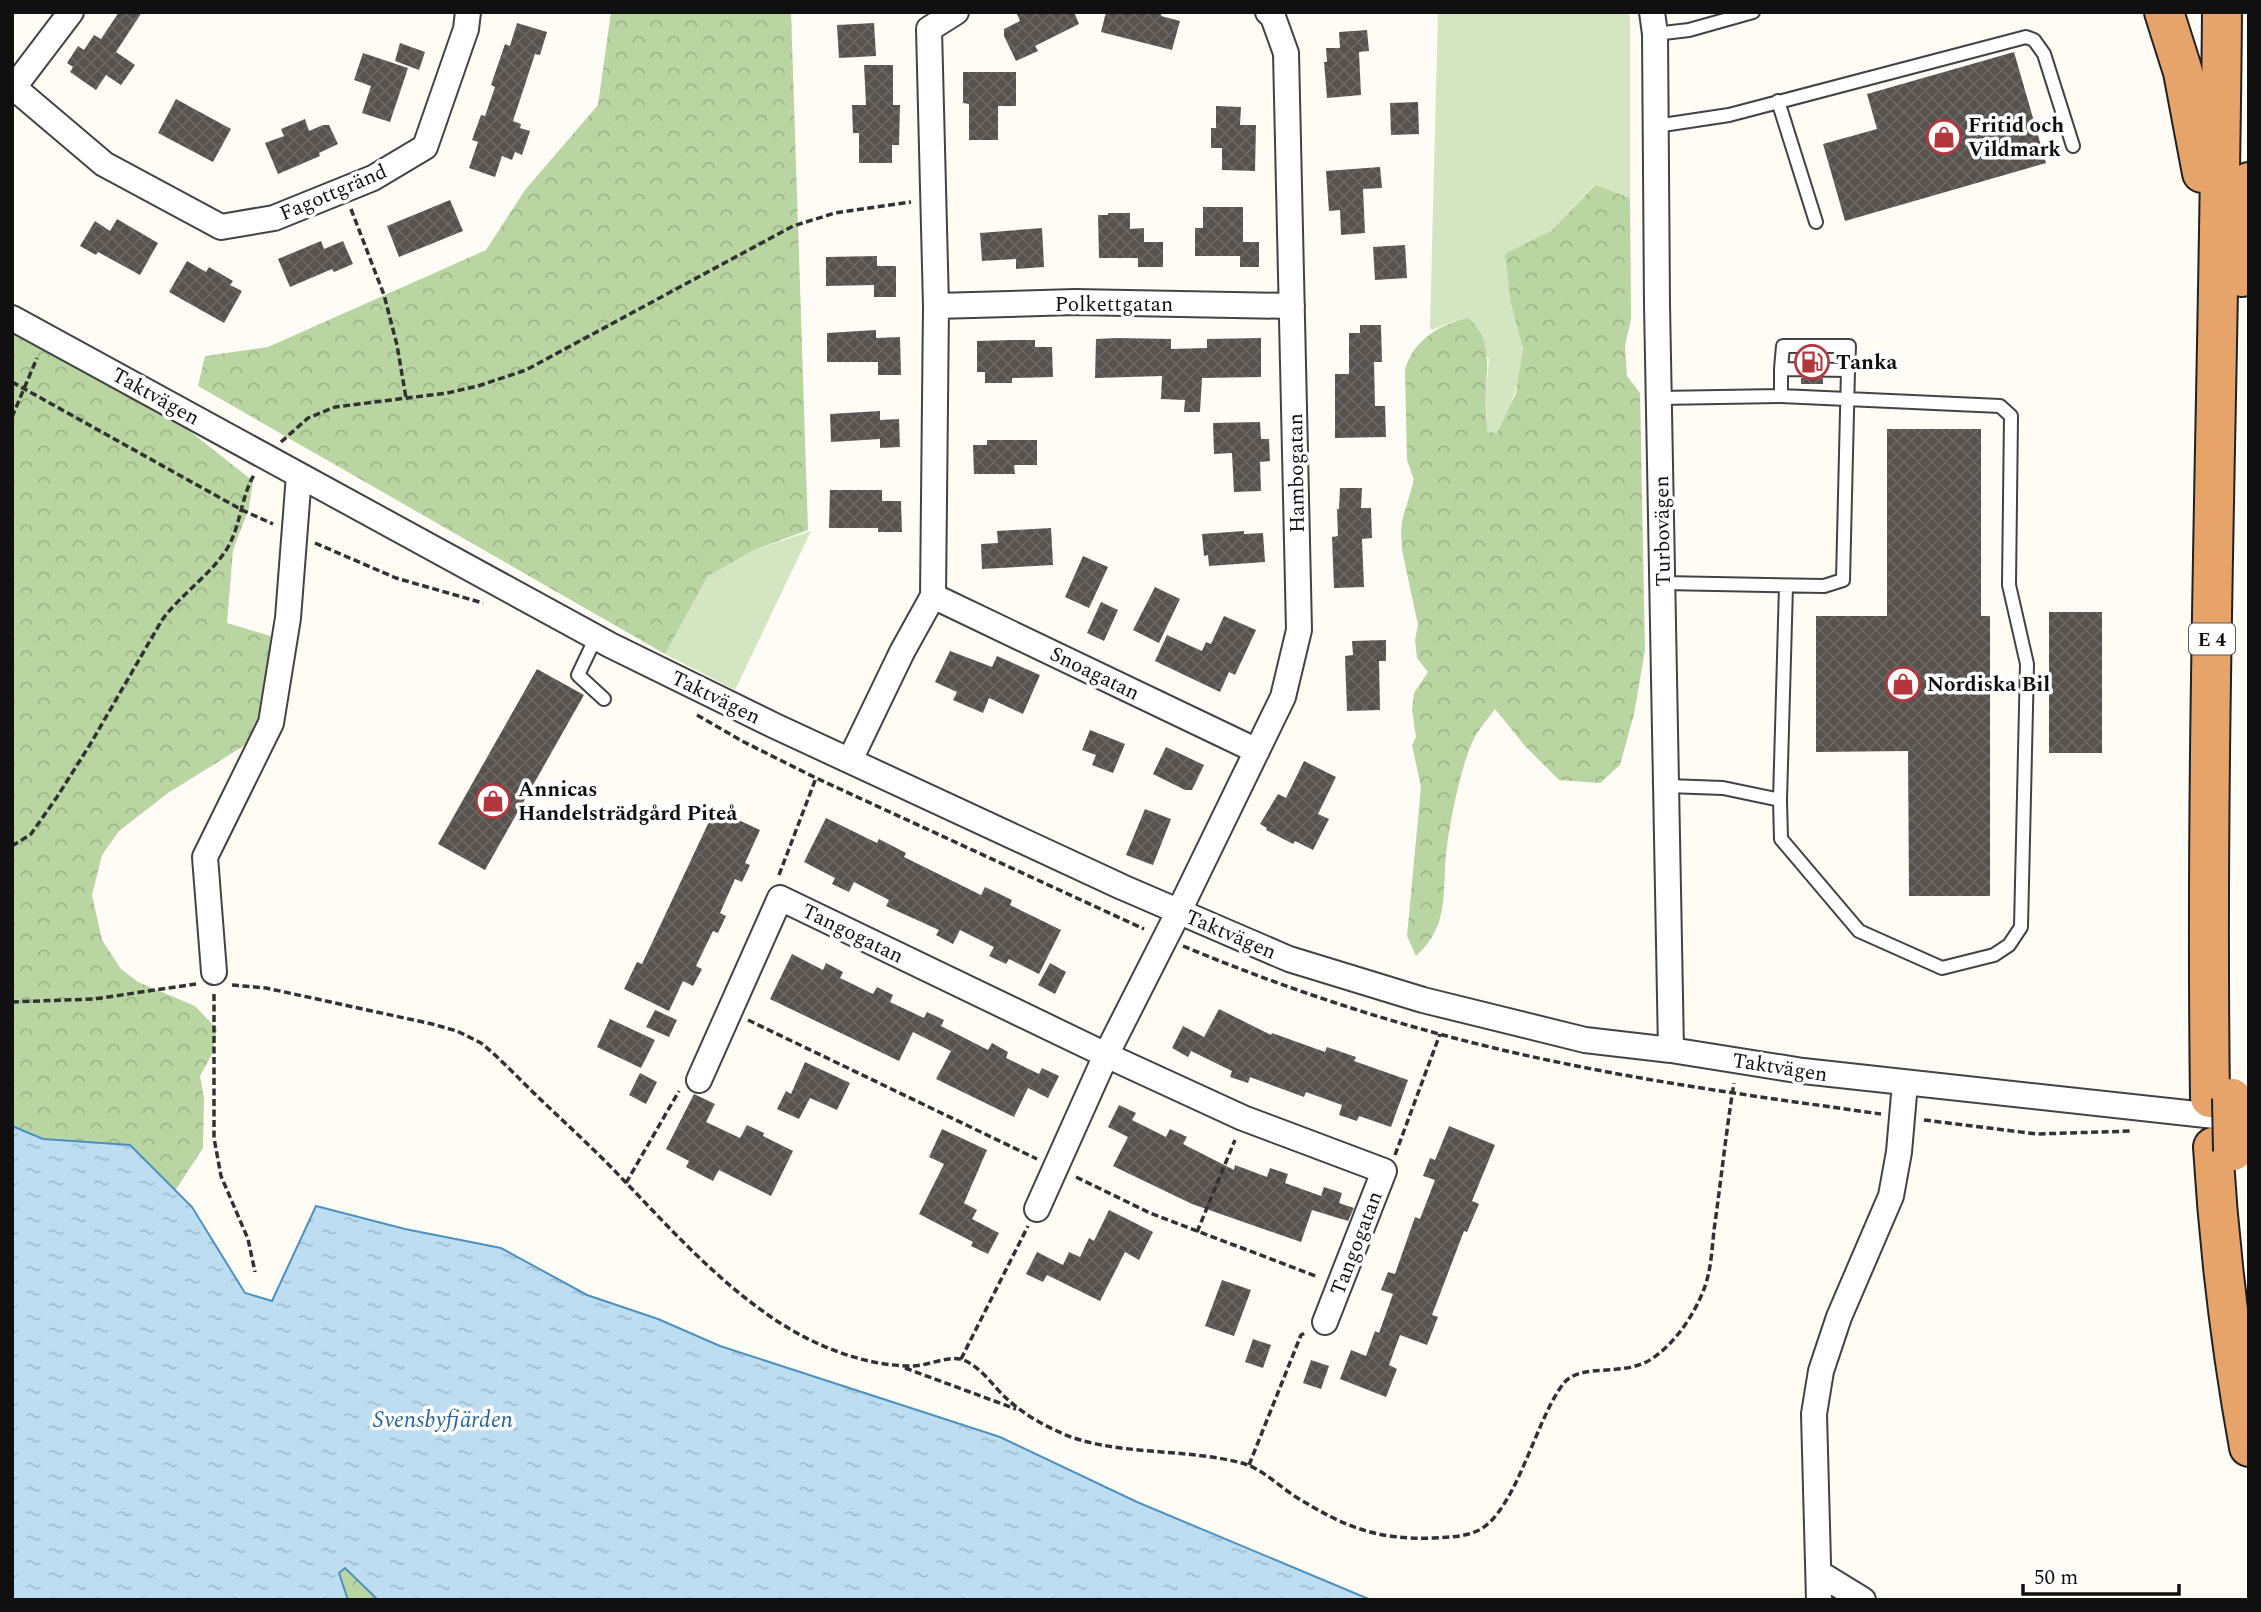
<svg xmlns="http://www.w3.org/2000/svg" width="2261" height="1612" font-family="Spectral,serif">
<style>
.grass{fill:#d4e6c1}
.forest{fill:url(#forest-crowns)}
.water{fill:url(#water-ripples);stroke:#4c91c0;stroke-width:2}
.building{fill:url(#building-cross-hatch)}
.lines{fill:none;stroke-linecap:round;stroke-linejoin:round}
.lane-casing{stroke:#434343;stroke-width:16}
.street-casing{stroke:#434343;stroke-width:28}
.highway-casing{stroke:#212121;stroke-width:42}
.path{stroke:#323232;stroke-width:3.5;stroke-dasharray:7 3.5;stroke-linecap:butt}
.lane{stroke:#fff;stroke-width:12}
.street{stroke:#fff;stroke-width:24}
.highway{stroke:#e6a46b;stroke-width:38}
.highway-bridge-casing{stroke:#212121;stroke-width:42;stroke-linecap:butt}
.highway-bridge{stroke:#e6a46b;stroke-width:38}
.labels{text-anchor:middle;stroke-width:7;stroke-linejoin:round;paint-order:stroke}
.shield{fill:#fff;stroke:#585858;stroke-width:2}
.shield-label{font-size:19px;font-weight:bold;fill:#101010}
.poi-label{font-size:21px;font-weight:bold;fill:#101010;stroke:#fff;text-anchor:start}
.street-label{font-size:21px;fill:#101010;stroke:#fff}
.water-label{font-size:23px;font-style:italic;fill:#256497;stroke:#fff}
</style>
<defs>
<pattern id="forest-crowns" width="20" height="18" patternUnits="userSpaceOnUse" patternTransform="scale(1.75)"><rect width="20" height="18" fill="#b9d5a2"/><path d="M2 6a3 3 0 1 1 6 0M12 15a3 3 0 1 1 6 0" fill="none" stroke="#9eb68a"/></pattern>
<pattern id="water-ripples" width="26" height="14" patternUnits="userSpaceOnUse" patternTransform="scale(1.75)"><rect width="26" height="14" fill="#beddf1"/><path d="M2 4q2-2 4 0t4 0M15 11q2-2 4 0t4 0" fill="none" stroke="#a2bdce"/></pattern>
<pattern id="building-cross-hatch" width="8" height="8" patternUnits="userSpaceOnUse" patternTransform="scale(1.75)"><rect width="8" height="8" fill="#58524e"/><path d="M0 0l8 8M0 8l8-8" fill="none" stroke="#6b6663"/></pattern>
</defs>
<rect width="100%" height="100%" fill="#fefcf5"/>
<path class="grass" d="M1438,12H1628L1630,17V198L1594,185L1551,231L1533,241L1522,341C1526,373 1511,405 1497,434L1487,433L1486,392L1489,359L1455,321L1432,330L1430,328Z
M811,531L735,690L665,654L708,576L754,550Z"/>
<path class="forest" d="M611,12H791L808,530L754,550L708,576L665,654L198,386L205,356L268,347L486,250L525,190L598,105Z
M1595,185L1630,198L1631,319L1625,346L1627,376L1640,393L1645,650L1634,714L1620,765L1600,783L1559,780L1525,746L1495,709C1489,718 1481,726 1476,735C1462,759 1451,817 1447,846C1441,888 1452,924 1416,956L1407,936L1421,787L1412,745L1416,737L1412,710L1414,693L1428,672L1417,658L1415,640L1418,625L1402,550L1401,534L1402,521L1414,480L1407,460L1405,370C1413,340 1439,325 1468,318C1492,338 1487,364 1486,392C1485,405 1487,419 1487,432L1497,433L1516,393L1523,349L1511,303L1505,254L1551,231Z
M12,319L182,425L253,481L249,508L233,550L227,623L284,640L266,732L168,793L119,831L102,855L92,895L102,940L121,969L138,982L195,1006L217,1029L212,1054L200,1076L204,1098L203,1148L175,1191L130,1145L43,1139L12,1126Z
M345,1568L378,1600H348L338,1573Z"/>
<path class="water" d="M12,1126L43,1139L130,1145L192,1207L245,1293L272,1301L316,1206L405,1229L501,1248L587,1295L658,1319L720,1346L1000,1437L1137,1502L1371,1600H378L345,1568L339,1573L348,1600H12Z"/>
<path class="building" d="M119,12H142L116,52L135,65L121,85L106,75L96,90L70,72L73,67L67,63L78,46L84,50L94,35L101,39Z
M1016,12H1074L1079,24L1035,46L1038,51L1016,61L1004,36V29L1020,21Z
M1106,12H1162L1161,16L1180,21L1172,50L1101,32Z
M517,23L547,32L540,55L535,54L513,121L521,124L520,128L530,131L522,155L515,152L512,160L502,156L495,177L469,168L478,142L472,140L481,115L485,116L495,87L491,85L505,44L510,46Z
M874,23L876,56L839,58L837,25Z
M1367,30L1369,51L1359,52L1361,95L1327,98L1324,62H1327L1326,48H1340L1339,32Z
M400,43L425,52L419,70L395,61Z
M2014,52L2046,163L1845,221L1823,144L1877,129L1867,94Z
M363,53L408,68L390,122L362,113L371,86L354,80Z
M864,65H893V105H900L899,145H892V163H859V133H853L852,105H866Z
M963,72H1016V106H998V140H969V104L963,103Z
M176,99L231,129L213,162L158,133Z
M1418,102L1419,134L1391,135L1390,103Z
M1216,106L1241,107L1240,125H1256L1255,171L1222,170V148H1211V128H1216Z
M305,119L309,131L323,125H329L338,144L319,153L320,156L278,174L265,143L284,136L281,129Z
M1380,167L1382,188L1363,189L1365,233L1341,235L1340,210L1329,211L1326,171Z
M450,200L463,231L399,257L387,226Z
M1203,207H1243V242H1259V267H1240V256H1195V228H1203Z
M1108,213H1130V229L1144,228V242H1163V267H1138V258H1099L1098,215H1108Z
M117,219L158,243L140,275L98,252L96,255L80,246L95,221L110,231Z
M1042,228L1044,267L1016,269V259L982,261L980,233Z
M321,241L324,249L343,241L353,264L334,272L332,269L290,287L278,259Z
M1405,245L1407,278L1375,280L1373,247Z
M877,256V266H896V297H874V285L826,286V257Z
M187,261L206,272L209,267L233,281L230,285L242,291L224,323L169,292Z
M1360,325H1381L1382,362H1374L1375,406H1385L1386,437L1335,438V374H1349V333H1360Z
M876,330V338L900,337L901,375H878V362H827V333Z
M1117,338L1171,339V349L1207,348V339L1261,338V377L1202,378L1200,412H1184L1185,400L1161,399L1162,376L1095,378L1096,339Z
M1012,340H1035V347H1052L1053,377L1012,378V383H985V372H977V341Z
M1801,355H1822V361H1801Z
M1801,378H1823V384H1801Z
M880,411V420L899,419L900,447L880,448V439L831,442L830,414Z
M1260,422L1261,439H1269L1270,461L1260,462L1261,491L1234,492L1232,453L1214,454L1213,423Z
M1887,429H1981V616H1990V896H1909L1908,751L1816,752V616H1887Z
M987,440H1037V465H1014L1015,474H974L973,445H987Z
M1340,488H1362L1361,508H1371L1372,538L1362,539L1364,587L1334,588L1332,537L1338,536L1337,509H1339Z
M830,490H882V501H901L902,532H878V528H829Z
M1051,528L1053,565L982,569L981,544L998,543L997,531Z
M1244,531V534L1263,533L1265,562L1209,566L1208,555L1204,556L1202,534Z
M1083,556L1108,567L1089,608L1065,597Z
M1155,587L1180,599L1159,643L1133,630Z
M1101,602L1118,610L1104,641L1087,633Z
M2049,612H2102V753H2049Z
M1224,616L1256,630L1235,675L1229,672L1220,692L1155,661L1167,635L1202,651L1206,642L1211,644Z
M1386,640V661H1379L1380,710L1347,711L1345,656L1353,655L1352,641Z
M950,651L992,667L997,656L1040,675L1023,714L989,698L983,713L953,700L957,692L935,682Z
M537,669L584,695L485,870L438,844Z
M1090,730L1125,744L1113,773L1092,765L1096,755L1082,750Z
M1166,747L1204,765L1192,790H1185L1153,774Z
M1304,761L1336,777L1318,814L1329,819L1313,850L1295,841L1293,844L1266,830L1267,828L1260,824L1278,794L1286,798Z
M715,809L760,830L745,863L750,865L742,882L735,879L720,913L726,916L718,933L713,931L696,966L702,969L693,986L683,981L669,1011L624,989L637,962L642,964Z
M1145,809L1171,819L1153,865L1126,855Z
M826,818L877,843L879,839L906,853L904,857L981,895L985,887L1012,900L1010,905L1061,930L1039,974L1009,959L1006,964L989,956L994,947L960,930L953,944L936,935L939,930L886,906L889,900L854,882L849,892L832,884L835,878L804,862Z
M792,954L823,970L826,963L843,972L840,978L873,994L877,987L893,995L890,1002L924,1018L927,1012L944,1020L941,1026L988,1050L992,1043L1008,1052L1006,1058L1039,1074L1042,1068L1059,1076L1048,1098L1028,1088L1014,1117L936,1079L951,1051L913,1032L899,1061L770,999Z
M1050,963L1066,972L1055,994L1038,985Z
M1219,1009L1271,1035L1272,1033L1325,1052L1327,1047L1356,1057L1354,1061L1408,1080L1391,1127L1359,1116L1357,1121L1339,1115L1342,1105L1306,1092L1304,1097L1250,1077L1248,1083L1230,1077L1232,1071L1191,1051L1188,1057L1172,1048L1183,1026L1204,1037Z
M655,1010L677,1020L669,1037L646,1027Z
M610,1019L655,1040L641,1068L597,1047Z
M805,1062L850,1083L837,1110L810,1098L799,1119L777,1109L786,1091L791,1094Z
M640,1073L657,1082L646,1104L629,1095Z
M694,1094L715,1104L706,1122L740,1138L747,1125L764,1133L763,1136L793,1151L771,1196L719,1170L713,1181L686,1167L689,1161L666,1149Z
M1119,1105L1136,1113L1132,1120L1166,1137L1170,1129L1187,1137L1183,1144L1234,1170L1235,1165L1267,1177L1270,1168L1288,1174L1285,1183L1321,1196L1324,1187L1342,1193L1339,1203L1354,1208L1348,1221L1312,1210L1301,1242L1192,1204L1113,1166L1128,1137L1108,1127Z
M1449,1126L1495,1145L1472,1201L1479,1204L1467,1232L1464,1231L1432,1315L1438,1317L1427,1345L1400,1335L1389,1365L1397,1369L1386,1397L1340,1379L1351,1350L1366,1356L1375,1331L1379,1333L1393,1294L1381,1290L1388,1272L1395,1274L1415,1217L1420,1219L1435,1180L1423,1176L1430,1158L1435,1160Z
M942,1129L987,1150L964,1203L977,1210L972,1219L999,1233L988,1254L971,1246L973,1242L919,1214L944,1164L929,1157Z
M1109,1210L1153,1232L1139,1260L1125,1252L1100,1301L1047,1275L1043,1282L1026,1274L1037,1252L1063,1265L1069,1252L1080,1257L1089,1238L1094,1241Z
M1222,1280L1251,1290L1234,1336L1205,1326Z
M1253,1339L1271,1345L1263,1368L1245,1362Z
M1311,1360L1329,1366L1321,1389L1303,1383Z"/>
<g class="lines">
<g class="lane-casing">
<path id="lane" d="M1655,34L1689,30L1753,12
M1778,101L1816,222
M1656,126L1729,115L2026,37L2034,40L2044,54L2073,146
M1781,369L1783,346H1849L1848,370
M1659,398L1781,396L2000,406L2011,416L2009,585L2027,664L2021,927L2009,945L1994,955L1942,968L1859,931L1781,839L1780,800L1723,788L1668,786
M1663,583L1824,586L1843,580L1848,370L1781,369V396
M596,637L578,675L604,699
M1780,800L1786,586"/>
</g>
<g class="street-casing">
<path id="street" d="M1652,12L1655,34L1657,304L1671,1050
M12,86L104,164L221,227L274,218L373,178L425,147L466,29L468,12
M14,87L71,12
M936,306L1075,302L1292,306
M12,318L610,645L775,726L1122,887L1289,959L1423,1000L1585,1040L1671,1050L1803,1071L2233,1118
M933,596L1257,751
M850,760L902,652L933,596L936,306L929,29L956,12
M214,972L205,857L271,723L288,618L299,475
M699,1080L780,898L1106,1055L1243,1118L1384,1171L1325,1322
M1037,1209L1106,1055L1179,911L1283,697L1299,630L1286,53L1273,17L1268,12
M1819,1573L1863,1600
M1819,1600L1814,1414L1821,1371L1839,1317L1891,1196L1899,1152L1905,1083"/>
</g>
<g class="highway-casing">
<path id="highway" d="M2164,12L2183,72L2202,173
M2242,277L2249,182
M2210,1098C2205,736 2219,374 2222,12
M2213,1147C2219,1247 2231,1348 2249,1447"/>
</g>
<path class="path" d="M351,209L384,295L397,345L406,398
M12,382L242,510L273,524
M12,417L37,358
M281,442L308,418L335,407L447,393L478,386L526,370L793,226L835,213L911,202
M315,543L396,578L483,603
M697,715L742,741L816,778L1144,929
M12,846L31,834L57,797L91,743L162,620C181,594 213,573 228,547C241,524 241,497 254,475
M779,875L816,778
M1183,946C1305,997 1433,1037 1562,1063C1668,1085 1775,1099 1881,1114
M232,985L266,988L432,1024L457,1031L481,1043C501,1059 519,1079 538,1097C561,1119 584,1140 607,1163C658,1215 705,1270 764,1312C805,1342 858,1365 909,1366C926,1367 945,1356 960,1359C979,1364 993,1386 1006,1398C1021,1412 1039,1423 1057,1431C1109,1457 1187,1447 1245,1464C1263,1470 1279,1486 1296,1497C1345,1527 1376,1540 1434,1538C1449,1537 1464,1537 1477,1531C1516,1514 1536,1417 1564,1383C1581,1362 1625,1378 1653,1358C1676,1342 1694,1315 1704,1289C1711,1271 1712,1249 1714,1230C1721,1181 1726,1132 1734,1083
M214,994V1138L221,1176L248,1239L255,1272
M12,1002L94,999L196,984
M748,1020L1037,1159
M1924,1120L2037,1134L2132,1131
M1395,1155L1440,1034
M1076,1177L1150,1213L1318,1277
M626,1183L679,1091
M1197,1232L1235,1140
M961,1359L1028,1226
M905,1368L1016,1409
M1249,1465L1301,1335L1305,1333"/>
<use href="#lane" class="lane"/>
<use href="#street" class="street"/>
<use href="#highway" class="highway"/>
<g class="highway-bridge-casing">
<path id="highway-bridge" d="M2232,1098L2233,1151"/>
</g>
<use href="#highway-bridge" class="highway-bridge"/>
</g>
<defs>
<g id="shop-ring" transform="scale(1.75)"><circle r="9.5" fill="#fff" stroke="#b4353b" stroke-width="1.5"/><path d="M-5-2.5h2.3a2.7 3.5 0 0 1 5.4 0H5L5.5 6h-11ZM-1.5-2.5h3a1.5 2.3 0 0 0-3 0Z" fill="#b4353b"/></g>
<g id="fuel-ring" transform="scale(1.75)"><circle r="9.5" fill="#fff" stroke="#b4353b" stroke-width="1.5"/><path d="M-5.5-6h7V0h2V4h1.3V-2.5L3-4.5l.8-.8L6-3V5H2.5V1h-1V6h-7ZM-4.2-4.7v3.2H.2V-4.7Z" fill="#b4353b"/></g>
</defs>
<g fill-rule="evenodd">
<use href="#shop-ring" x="1944" y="137"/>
<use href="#fuel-ring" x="1812" y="362"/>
<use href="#shop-ring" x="1903" y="684"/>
<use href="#shop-ring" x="493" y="801"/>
</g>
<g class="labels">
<rect class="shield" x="2189" y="623.5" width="46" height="31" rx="5"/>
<g class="shield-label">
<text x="2212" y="646">E 4</text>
</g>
<g class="poi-label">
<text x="1968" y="132">Fritid och<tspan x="1968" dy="24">Vildmark</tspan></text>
<text x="1836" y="369">Tanka</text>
<text x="1927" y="691">Nordiska Bil</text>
<text x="518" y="796">Annicas<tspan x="518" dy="24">Handelsträdgård Piteå</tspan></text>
</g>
<g class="street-label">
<text transform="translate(333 192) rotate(-23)" y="7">Fagottgränd</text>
<text x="1114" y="311">Polkettgatan</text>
<text transform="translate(156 396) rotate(29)" y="7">Taktvägen</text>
<text transform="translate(1296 473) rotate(-91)" y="7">Hambogatan</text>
<text transform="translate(1662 531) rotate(-91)" y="7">Turbovägen</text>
<text transform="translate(1095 673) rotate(26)" y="7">Snoagatan</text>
<text transform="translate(716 697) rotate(26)" y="7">Taktvägen</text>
<text transform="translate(853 933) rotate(26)" y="7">Tangogatan</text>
<text transform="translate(1231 934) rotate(23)" y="7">Taktvägen</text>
<text transform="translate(1780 1067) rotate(9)" y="7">Taktvägen</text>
<text transform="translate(1356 1243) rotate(-69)" y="7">Tangogatan</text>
</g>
<g class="water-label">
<text x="443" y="1427">Svensbyfjärden</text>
</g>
</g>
<rect width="2261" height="1612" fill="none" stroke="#101010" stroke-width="28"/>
<path d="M2023 1584v10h156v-10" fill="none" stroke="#101010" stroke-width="3.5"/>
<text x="2034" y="1584" font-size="21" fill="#101010" stroke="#ffffff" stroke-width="5" paint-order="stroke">50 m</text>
</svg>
